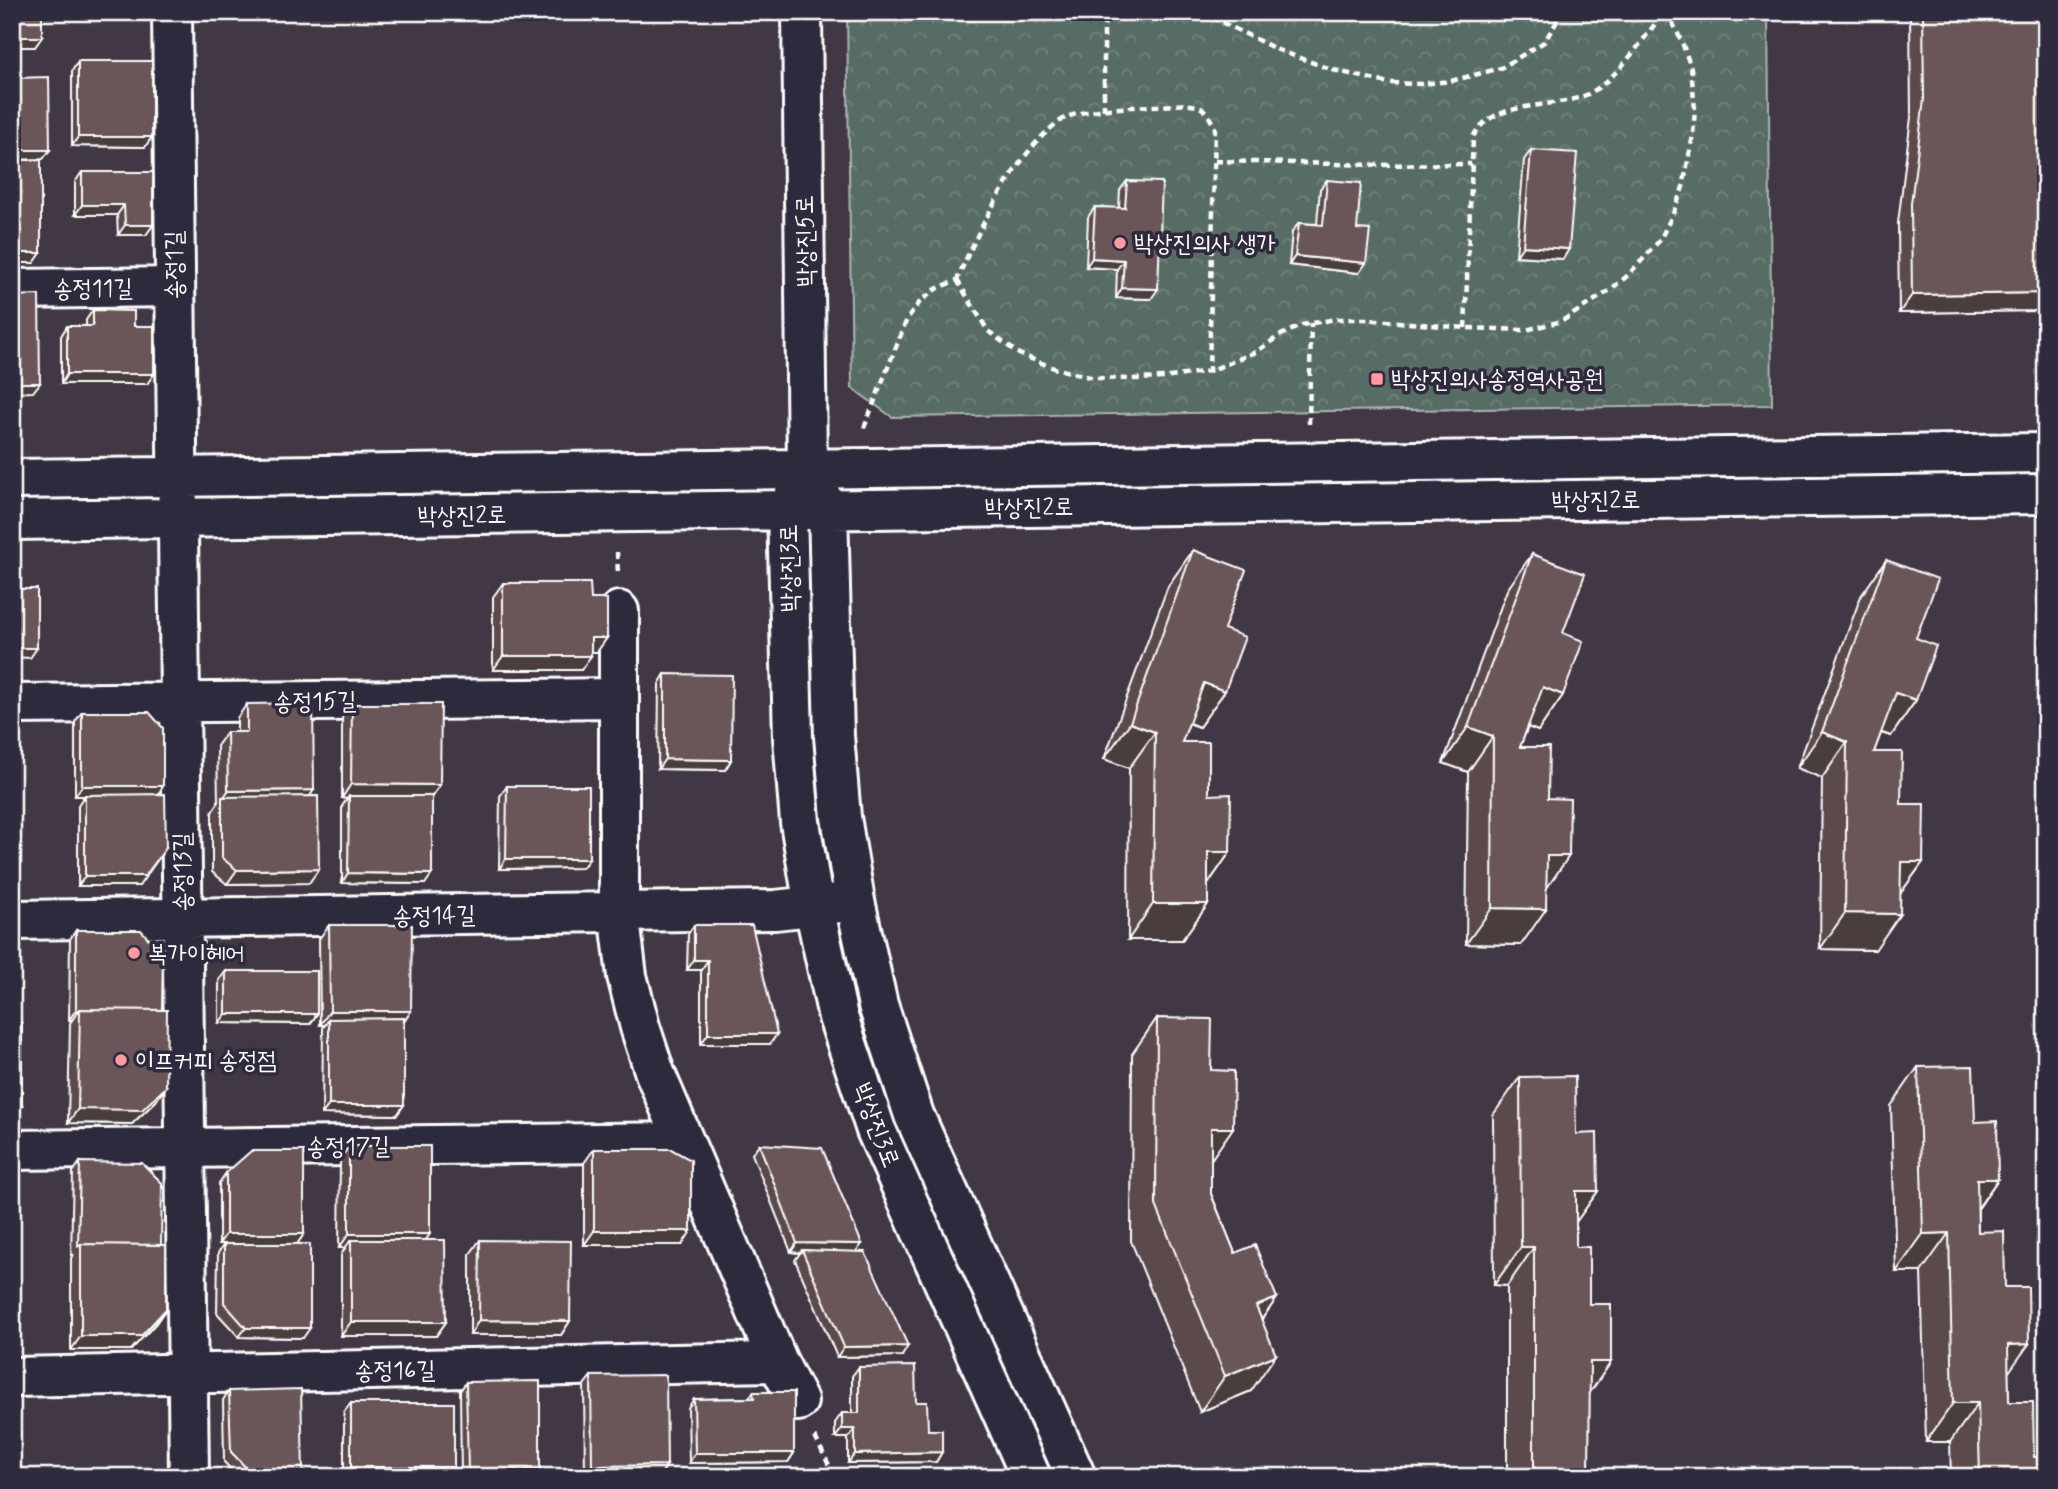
<svg xmlns="http://www.w3.org/2000/svg" width="2058" height="1489" font-family="Mynerve,'Poor Story',sans-serif">
<style>
.park{fill:url(#park-crowns);stroke:#acb6b2;stroke-width:2}
.lines{fill:none;stroke-linecap:round;stroke-linejoin:round}
.minor-casing{stroke:#fff;stroke-width:44}
.path{stroke:#fff;stroke-width:4.5;stroke-dasharray:7 5;stroke-linecap:butt}
.minor{stroke:#2f2a3d;stroke-width:38}
.wall{fill:#5b4a4c;stroke:#fff;stroke-width:2}
.shaded-wall{fill:#4a3c3e;stroke:#fff;stroke-width:2}
.building{fill:#6a5658;stroke:#fff;stroke-width:2}
.poi-dot{fill:#ff9aa2;stroke:#2f2a3d;stroke-width:2.5}
.labels{text-anchor:middle;stroke-width:7;stroke-linejoin:round;paint-order:stroke}
.street-label{font-size:24px;fill:#fff;stroke:#2f2a3d}
.poi-label{font-size:24px;fill:#fff;stroke:#2f2a3d;text-anchor:start}
</style>
<defs>
<pattern id="park-crowns" width="20" height="18" patternUnits="userSpaceOnUse" patternTransform="scale(1.75)"><rect width="20" height="18" fill="#596c66"/><path d="M2 6a3 3 0 1 1 6 0M12 15a3 3 0 1 1 6 0" fill="none" stroke="#72827d"/></pattern>
</defs>
<rect width="100%" height="100%" fill="#413745"/>
<filter id="ink" filterUnits="userSpaceOnUse"><feTurbulence type="fractalNoise" baseFrequency=".0143" numOctaves="2"/><feDisplacementMap in="SourceGraphic" scale="14" xChannelSelector="R" yChannelSelector="G"/><feConvolveMatrix kernelMatrix="1 2 1 2 8 2 1 2 1" color-interpolation-filters="sRGB"/></filter>
<g filter="url(#ink)">
<path class="park" d="M847,12H1768L1772,405L892,417L852,388Z"/>
<g class="lines">
<g class="minor-casing">
<path id="minor" d="M172,12L189,1477
M802,12L807,469L787,510L793,738L800,822L814,907L838,1017L876,1130L1031,1477
M12,289L175,287
M12,479L2046,453
M816,486L828,510L834,736L841,817L855,901L878,1005L914,1115L1076,1477
M12,520L2046,494
M619,611V912L627,976L640,1027L655,1073L778,1362L798,1401
M12,704L618,698
M12,920L775,910L839,903
M12,1150L684,1142
M12,1377L778,1362"/>
</g>
<path class="path" d="M1201,12L1278,50L1333,70L1388,83L1420,84L1451,81L1501,68L1544,42L1563,12
M1104,110V12
M1215,161L1377,165L1471,164
M957,280L988,331L1019,354L1054,368L1094,378L1132,379L1164,378L1209,371L1256,352L1279,336L1302,325L1336,319H1365L1465,328L1526,330L1562,321L1606,293L1626,277L1644,258L1660,240L1672,216L1683,187L1693,135L1695,109L1693,90L1691,68L1682,42L1667,12
M1465,328L1473,137C1492,99 1551,110 1586,95C1616,81 1644,38 1664,12
M1309,424L1311,323
M864,428L907,319L920,302L936,289L957,280C976,234 1022,140 1067,117C1081,110 1139,106 1157,106C1171,106 1193,101 1204,110C1209,114 1212,123 1215,128L1209,371
M617,552L618,575
M815,1437L835,1477"/>
<use href="#minor" class="minor"/>
</g>
<path class="wall" d="M1910,12H2043L2046,182V295L2035,311L1899,313L1898,223L1911,117Z
M78,61L152,137L145,147L72,146V71Z
M1531,150L1563,259L1516,256L1524,160Z
M82,172H153L146,235H118L117,215H75V182Z
M1327,180L1357,229L1359,273L1289,265L1292,232L1299,223L1317,224L1320,189Z
M1127,181L1151,299L1116,298L1117,269L1086,267L1088,217L1095,207L1119,208L1120,190Z
M93,310L134,326L147,384H61V336L67,326H86V320Z
M1193,550L1224,629L1225,691L1199,727L1189,723L1182,742L1209,795L1230,852L1208,884V904L1182,940H1128L1129,768L1104,759L1168,586Z
M1532,554L1563,633V695L1538,731L1528,727L1520,747L1547,888L1521,945L1466,944L1468,772L1443,763L1507,590Z
M1886,560L1916,638V700L1891,736L1881,733L1874,752L1901,804L1923,862L1900,894L1875,950L1820,949L1822,778L1797,768L1861,596Z
M503,583L591,599L597,652H591L581,670H493V597Z
M665,674L731,760L725,770L658,769L659,684Z
M247,704L309,796V883L227,884L212,872V812L218,803L217,746L227,732H237V718Z
M352,704L440,785L432,796L425,884L342,883V806L347,799L342,798V718Z
M82,712L163,786L158,794L139,886H78V805L84,796H75V722Z
M507,786L589,859L582,868L499,869L500,796Z
M329,925L411,1011L404,1021L397,1115L322,1114L323,1028L325,1025H320L319,939Z
M694,925L777,1034L770,1044H701V970H687L688,934Z
M76,930L156,1101L132,1124L68,1123L70,1023L72,1020H69L70,939Z
M226,971L317,1014L310,1024L219,1023V980Z
M1157,1018L1211,1160V1194L1235,1253L1277,1298L1262,1319L1251,1391L1200,1412L1131,1241L1132,1054Z
M1918,1067L1975,1122L1998,1179L1978,1209V1232L2008,1374L2009,1402L2034,1457L2046,1477H1951L1950,1442H1926L1921,1272H1896L1891,1106Z
M1520,1077L1576,1134L1598,1191L1576,1222V1247L1589,1304L1611,1362L1589,1393V1475L1611,1477H1507V1286L1494,1285L1493,1115Z
M759,1144L857,1252L902,1356L837,1357L795,1260L800,1253L791,1252L752,1154Z
M349,1146L426,1240L446,1322L436,1336H341V1255L345,1248H339L340,1160Z
M594,1149L682,1245H584V1163Z
M80,1162L156,1323L131,1350H71V1258L73,1255H71L73,1172Z
M226,1173L304,1234L297,1244L303,1338L239,1337L217,1313L218,1253L224,1244H219V1183Z
M480,1240L570,1321L561,1335H470V1254Z
M859,1367L928,1430L942,1452L936,1462L848,1463V1438H835V1423L842,1413H852V1376Z
M591,1376L667,1465L660,1475H585L584,1385Z
M466,1382L536,1477H461L460,1391Z
M229,1391L303,1472L300,1477H238L224,1462L223,1400Z
M753,1392L794,1453L788,1462L689,1463L688,1408L694,1399L749,1398Z
M351,1403L454,1467L447,1476L344,1477V1412Z"/>
<path class="shaded-wall" d="M12,37H42L35,47H12Z
M78,137H152L145,147L72,146Z
M12,150H50L43,159L12,160Z
M82,205H124L117,215H75Z
M125,225H153L146,235H118Z
M1523,246L1569,249L1563,259L1516,256Z
M12,253H41L34,263H12Z
M1295,256L1366,263L1359,273L1289,265Z
M1092,258L1124,260L1117,269L1086,267Z
M1122,288L1158,289L1151,299L1116,298Z
M2046,293V295L2035,311L1899,313L1912,295Z
M67,374H154L147,384H61Z
M12,383H40L33,392L12,393Z
M591,638H607L597,652H581Z
M15,648H37L30,658L12,657Z
M503,656H591L581,670H493Z
M1204,683L1225,691L1199,727L1179,719Z
M1543,687L1563,695L1538,731L1517,723Z
M1896,693L1916,700L1891,736L1870,729Z
M1130,723L1155,732L1129,768L1104,759Z
M1468,727L1493,736L1468,772L1443,763Z
M1822,732L1847,742L1822,778L1797,768Z
M665,759L731,760L725,770L658,769Z
M351,784L440,785L430,799L349,796L347,799L342,798Z
M82,786H163L157,796H75Z
M314,790L304,805L222,800L228,791Z
M166,848L139,886H78L85,876Z
M1208,852H1230L1205,888Z
M1547,856H1569L1544,892Z
M506,859H589L582,868L499,869Z
M1901,862H1923L1897,898Z
M319,869L309,883L227,884L237,870Z
M348,873L432,874L425,884L342,883Z
M1153,904H1208L1182,940H1128Z
M1492,908L1546,909L1521,945L1466,944Z
M1845,913L1900,914L1875,950L1820,949Z
M694,960H708L701,970H687Z
M76,1010H79L72,1020H69Z
M330,1011H411L402,1025L329,1019L325,1025H320Z
M226,1014H317L310,1024L219,1023Z
M708,1034H777L770,1044H701Z
M166,1087L156,1101L132,1124L68,1123L78,1109Z
M329,1105H404L397,1115L322,1114Z
M12,1106H22L12,1120Z
M1211,1128H1233L1208,1164Z
M1977,1179H1998L1971,1218Z
M1576,1191H1598L1571,1229Z
M594,1231H691L682,1245H584Z
M1949,1233L1921,1272H1896L1923,1234Z
M226,1234H304L297,1244H219Z
M349,1234H430L420,1248L351,1240L345,1248H339Z
M797,1243L862,1244L855,1254L802,1250L800,1253L791,1252Z
M1521,1247H1534L1507,1286L1494,1285Z
M1277,1298L1251,1334L1256,1306Z
M166,1309L156,1323L131,1350H71L81,1336Z
M479,1320L570,1321L561,1335H470Z
M351,1322H446L436,1336H341Z
M246,1328H310L303,1338L239,1337Z
M2029,1344L2001,1383L2008,1345Z
M908,1346L902,1356L837,1357L844,1347Z
M1276,1355L1251,1391L1200,1412L1225,1376Z
M1590,1362H1611L1585,1400Z
M1953,1403H1978L1950,1442H1926Z
M842,1429H855L848,1438H835Z
M942,1452L936,1462L848,1463L855,1454Z
M695,1453H794L788,1462L689,1463Z
M667,1465L660,1475H585L592,1466Z
M351,1467H454L447,1476L344,1477Z
M468,1470H540L536,1477H463Z
M303,1472L300,1477H248L251,1473Z"/>
<path class="building" d="M12,12H42V37H12Z
M1923,12H2043L2046,182V293L1912,295L1911,204L1924,99Z
M78,61H152V137H78Z
M49,77L50,150H12V78Z
M1531,150L1577,153L1569,249L1523,246Z
M12,160H41V253H12Z
M82,172H153V225H125L124,205H82Z
M1327,180L1361,183L1357,229L1370,230L1366,263L1295,256L1299,223L1323,225Z
M1127,181L1162,182L1158,289L1122,288L1124,260L1092,258L1095,207L1125,208Z
M39,295L40,383H12V296Z
M93,310L134,311V326H154V374H67V326H93Z
M1193,550L1246,570L1224,629L1245,637L1225,691L1204,683L1182,742H1209V795L1231,794L1230,852H1208V904H1153L1155,732L1130,723Z
M1532,554L1585,574L1563,633L1583,641L1563,695L1543,687L1520,747H1549L1548,798L1570,799L1569,856H1547L1546,909L1492,908L1493,736L1468,727Z
M1886,560L1938,579L1916,638L1936,646L1916,700L1896,693L1874,752H1902L1901,804H1924L1923,862H1901L1900,914L1845,913L1847,742L1822,732Z
M503,583H590L591,599H607V638H591V656H503Z
M12,589H37V648H15V670H12Z
M665,674L732,675L731,760L665,759Z
M313,703L314,790L228,791L227,732H247V704Z
M352,704H441L440,785L351,784Z
M82,712H149L163,728V786H82Z
M507,786H589V859H506Z
M165,794L166,848L145,876H85V795Z
M318,796L319,869L237,870L222,858V797Z
M349,796H432V874L348,873Z
M329,925H412L411,1011H330Z
M694,925H752L777,1034H708V960H694Z
M76,930H141L163,955L162,1010L80,1009L79,1010H76Z
M226,971H317V1014H226Z
M80,1009L167,1010L166,1087L142,1110L78,1109Z
M404,1018V1105H329V1019Z
M1157,1018L1212,1019L1211,1070L1234,1071L1233,1128H1211V1194L1235,1253L1255,1245L1277,1298L1256,1306L1276,1355L1225,1376L1156,1205Z
M12,1023H22V1106H12Z
M1973,1066L1975,1122L1997,1121L1998,1179H1977L1978,1232L2004,1231L2005,1287H2028L2029,1344L2008,1345L2009,1402H2033L2034,1457H2046V1477H1980L1978,1403H1953L1949,1233L1923,1234L1918,1067Z
M1575,1076L1576,1134L1597,1133L1598,1191H1576V1247H1589V1304H1611V1362H1590L1589,1475H1611V1477H1534V1247H1521L1520,1077Z
M759,1144L822,1148L862,1244L797,1243Z
M349,1146H430V1234H349Z
M594,1149H671L691,1160V1231H594Z
M251,1151H304V1234H226V1173Z
M80,1162L142,1163L162,1183L161,1245L81,1244L78,1246Z
M351,1240H445L446,1322H351Z
M480,1240L571,1241L570,1321L479,1320Z
M81,1244L166,1245V1309L141,1336H81Z
M224,1244H310V1328H246L224,1303Z
M802,1250L865,1252L908,1346L844,1347Z
M915,1366L916,1402H927L928,1430H942V1452L855,1454V1429H842V1413H859V1367Z
M666,1375L667,1465L592,1466L591,1376Z
M540,1381V1470H468L466,1382Z
M301,1389L303,1472L251,1473L231,1452L229,1391Z
M753,1392H794V1453H695L694,1399L754,1398Z
M351,1403H454V1467H351Z
M12,1410H18L17,1477H12Z"/>
</g>
<g class="poi-dot">
<circle cx="1120" cy="243" r="7"/>
<rect x="1370" y="372" width="14" height="14" rx="3.5"/>
<circle cx="134" cy="953" r="7"/>
<circle cx="121" cy="1060" r="7"/>
</g>
<g class="labels">
<g class="street-label">
<text transform="translate(805 241) rotate(-91)" y="8">박상진5로</text>
<text transform="translate(174 265) rotate(-91)" y="8">송정1길</text>
<text transform="translate(93 288) rotate(-1)" y="8">송정11길</text>
<text transform="translate(1596 500) rotate(-1)" y="8">박상진2로</text>
<text transform="translate(1029 507) rotate(-1)" y="8">박상진2로</text>
<text transform="translate(462 515) rotate(-1)" y="8">박상진2로</text>
<text transform="translate(789 568) rotate(-91)" y="8">박상진3로</text>
<text transform="translate(315 701) rotate(-1)" y="8">송정15길</text>
<text transform="translate(182 872) rotate(-91)" y="8">송정13길</text>
<text transform="translate(434 915) rotate(-1)" y="8">송정14길</text>
<text transform="translate(877 1125) rotate(69)" y="8">박상진3로</text>
<text transform="translate(348 1146) rotate(-1)" y="8">송정17길</text>
<text transform="translate(395 1370) rotate(-1)" y="8">송정16길</text>
</g>
<g class="poi-label">
<text x="1134" y="251">박상진의사 생가</text>
<text x="1391" y="387">박상진의사송정역사공원</text>
<text x="148" y="961">복가이헤어</text>
<text x="135" y="1068">이프커피 송정점</text>
</g>
</g>
<rect width="2058" height="1489" fill="none" stroke="#2f2a3d" stroke-width="42"/>
<rect x="21" y="21" width="2016" height="1447" fill="none" stroke="#fff" stroke-width="2.5" filter="url(#ink)"/>
</svg>
